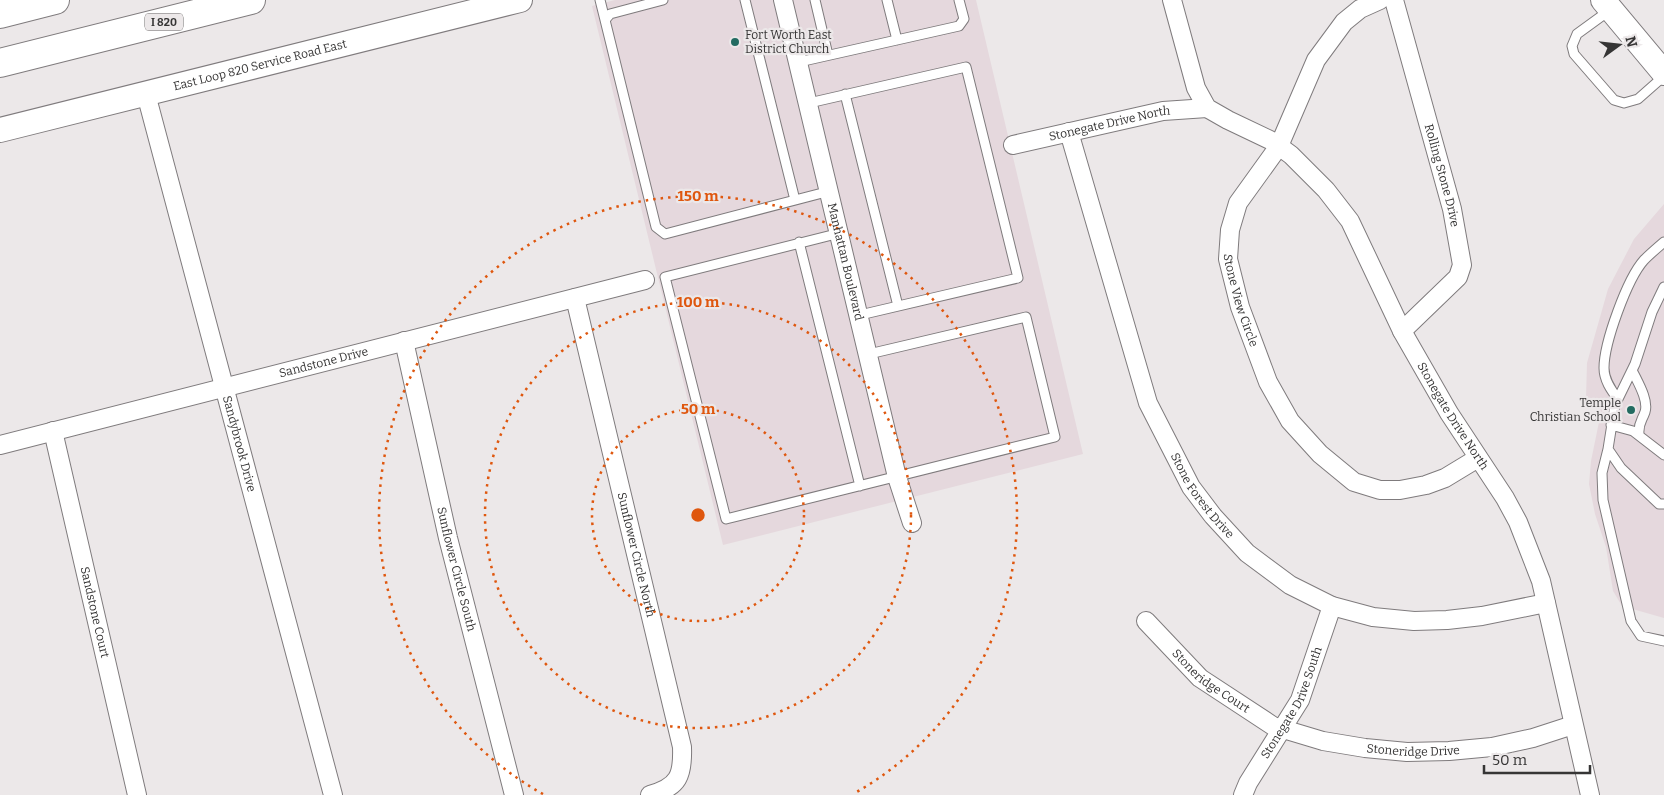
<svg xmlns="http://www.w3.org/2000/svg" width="1664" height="795" font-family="Bitter,serif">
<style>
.built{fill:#e5d8dd}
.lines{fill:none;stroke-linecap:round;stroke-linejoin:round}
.service-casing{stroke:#7f7b7d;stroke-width:11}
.minor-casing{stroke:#7f7b7d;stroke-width:20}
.secondary-casing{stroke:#7f7b7d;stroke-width:26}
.motorway-casing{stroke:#7f7b7d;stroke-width:30}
.service{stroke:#fff;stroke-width:9}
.minor{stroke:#fff;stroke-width:18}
.secondary{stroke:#fff;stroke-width:24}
.motorway{stroke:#fff;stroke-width:28}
.ring{fill:none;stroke:#df570e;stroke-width:2.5;stroke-dasharray:2.5 5}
.poi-dot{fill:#236b61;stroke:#ece8e9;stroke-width:2}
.labels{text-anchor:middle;stroke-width:4.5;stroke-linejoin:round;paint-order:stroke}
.shield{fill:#ece8e9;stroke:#6d6b6b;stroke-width:1}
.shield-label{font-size:11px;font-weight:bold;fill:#363535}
.poi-label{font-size:12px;fill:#363535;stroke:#ece8e9;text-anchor:start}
.street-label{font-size:12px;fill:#363535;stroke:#ece8e9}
.centre{fill:#df570e;stroke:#ece8e9;stroke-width:2.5}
.ring-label{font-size:15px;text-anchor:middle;font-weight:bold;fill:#df570e;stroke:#ece8e9;stroke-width:4.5;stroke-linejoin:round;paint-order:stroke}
</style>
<rect width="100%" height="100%" fill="#ece8e9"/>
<path class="built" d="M615,0H976L1083,454L723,545L592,6Z
M1664,204V618L1622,606L1613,591L1606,547L1595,514L1589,484L1591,461L1599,422L1597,398H1586L1587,363L1608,289L1634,239Z"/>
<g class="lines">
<g class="service-casing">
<path id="service" d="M600,0L605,20
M663,0L610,14L605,20L656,227L665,234L830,191
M745,0L795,200
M815,0L828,55
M887,0L897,40
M1610,10L1577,34L1572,46L1574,54L1614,100L1624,103L1638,99L1664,76
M799,62L959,26L964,19L959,0
M845,94L898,306
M809,103L966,67L1018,278L860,315
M840,233L665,277L726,519L1055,437L1026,317L869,354
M799,242L860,486
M1664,287L1652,312L1635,364L1615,405L1608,449L1621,468L1659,504H1664
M1632,370C1637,381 1649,400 1645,412C1642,421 1638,423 1639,434
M1618,399C1611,390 1604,380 1604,368C1604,343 1627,279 1644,260C1650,254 1657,248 1664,242
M1611,425L1633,431L1664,455
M1608,449L1602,473L1603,500L1631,621L1641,636L1664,641"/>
</g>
<g class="minor-casing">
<g id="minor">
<path id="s1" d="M783,0L897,477L912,523"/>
<path id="s2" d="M1172,0L1196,88L1207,108L1228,120L1272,141L1291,155L1326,190L1350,221L1402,331L1449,413L1505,498L1518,522L1541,581L1590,795"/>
<path id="s3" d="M1380,0L1360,9L1344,22L1316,60L1279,146L1238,203L1230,230L1228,259L1240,307L1268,382L1290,421L1320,454L1354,482L1380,490H1400L1426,485L1445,478L1478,458"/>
<path id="s4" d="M1394,0L1452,209L1462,265L1458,277L1402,331"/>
<path id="s5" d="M146,94L333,795"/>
<path id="s6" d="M1069,132L1148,403L1191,487L1213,516L1247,553L1290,585L1332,606L1373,617L1414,621L1447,620L1482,616L1546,603"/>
<path id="s7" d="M1013,145L1163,111L1207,108"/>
<path id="s8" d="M575,298L682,747C683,775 679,787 650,795"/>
<path id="s9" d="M404,341L448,538L514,795"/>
<path id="s10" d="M53,431L137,795"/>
<path id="s11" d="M0,445L645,280"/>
<path id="s12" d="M1146,621L1200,678L1273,726L1323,741L1365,748L1407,752L1449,751L1492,747L1533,738L1573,725"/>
<path id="s13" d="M1243,795L1248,783L1300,700L1332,606"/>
</g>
</g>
<g class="secondary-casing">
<g id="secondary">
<path d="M1603,0L1664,73"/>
<path id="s14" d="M0,130L520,0"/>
</g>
</g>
<g class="motorway-casing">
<path id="motorway" d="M0,14L55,0
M0,63L251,0"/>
</g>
<use href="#service" class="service"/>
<use href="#minor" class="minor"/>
<use href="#secondary" class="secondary"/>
<use href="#motorway" class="motorway"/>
</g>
<g class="ring">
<circle cx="698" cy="515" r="106"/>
<circle cx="698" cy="515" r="213"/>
<path d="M543 794A319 319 0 1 1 853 794"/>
</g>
<g class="poi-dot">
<circle cx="735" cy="42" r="5"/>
<circle cx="1631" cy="410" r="5"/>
</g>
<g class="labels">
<rect class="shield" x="145" y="13.5" width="38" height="17" rx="4"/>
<g class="shield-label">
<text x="164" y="26">I 820</text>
</g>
<g class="poi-label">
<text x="745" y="39">Fort Worth East<tspan x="745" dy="14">District Church</tspan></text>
<text x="1621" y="407" text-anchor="end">Temple<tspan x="1621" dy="14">Christian School</tspan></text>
</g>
<g class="street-label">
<text dy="4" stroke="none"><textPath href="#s14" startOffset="268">East Loop 820 Service Road East</textPath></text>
<text dy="4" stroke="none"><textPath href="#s7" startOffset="99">Stonegate Drive North</textPath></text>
<text dy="4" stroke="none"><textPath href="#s4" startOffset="182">Rolling Stone Drive</textPath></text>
<text dy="4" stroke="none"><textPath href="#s1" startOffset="269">Manhattan Boulevard</textPath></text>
<text dy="4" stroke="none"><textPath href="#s3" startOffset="354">Stone View Circle</textPath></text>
<text dy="4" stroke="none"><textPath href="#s11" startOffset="334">Sandstone Drive</textPath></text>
<text dy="4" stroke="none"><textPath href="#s2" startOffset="520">Stonegate Drive North</textPath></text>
<text dy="4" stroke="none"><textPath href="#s5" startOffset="362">Sandybrook Drive</textPath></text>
<text dy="4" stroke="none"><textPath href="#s6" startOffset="390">Stone Forest Drive</textPath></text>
<text dy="4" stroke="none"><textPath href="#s8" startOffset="264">Sunflower Circle North</textPath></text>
<text dy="4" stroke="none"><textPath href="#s9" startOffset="234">Sunflower Circle South</textPath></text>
<text dy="4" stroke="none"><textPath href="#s10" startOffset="186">Sandstone Court</textPath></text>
<text dy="4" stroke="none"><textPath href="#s12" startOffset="89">Stoneridge Court</textPath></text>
<text dy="4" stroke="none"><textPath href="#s13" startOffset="105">Stonegate Drive South</textPath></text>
<text dy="4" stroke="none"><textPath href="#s12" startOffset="309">Stoneridge Drive</textPath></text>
</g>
</g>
<circle cx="698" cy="515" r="8" class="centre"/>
<g class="ring-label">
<text x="698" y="201">150 m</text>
<text x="698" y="307">100 m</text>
<text x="698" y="414">50 m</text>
</g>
<g transform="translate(1619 45) rotate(75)" stroke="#ece8e9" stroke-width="4" paint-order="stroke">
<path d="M0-4L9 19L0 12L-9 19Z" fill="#363535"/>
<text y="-8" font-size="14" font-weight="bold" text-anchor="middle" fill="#363535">N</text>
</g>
<path d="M1484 765v8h106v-8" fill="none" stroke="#363535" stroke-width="2.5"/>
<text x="1492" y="765" font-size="15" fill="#363535" stroke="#ece8e9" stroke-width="4" paint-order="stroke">50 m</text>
</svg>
